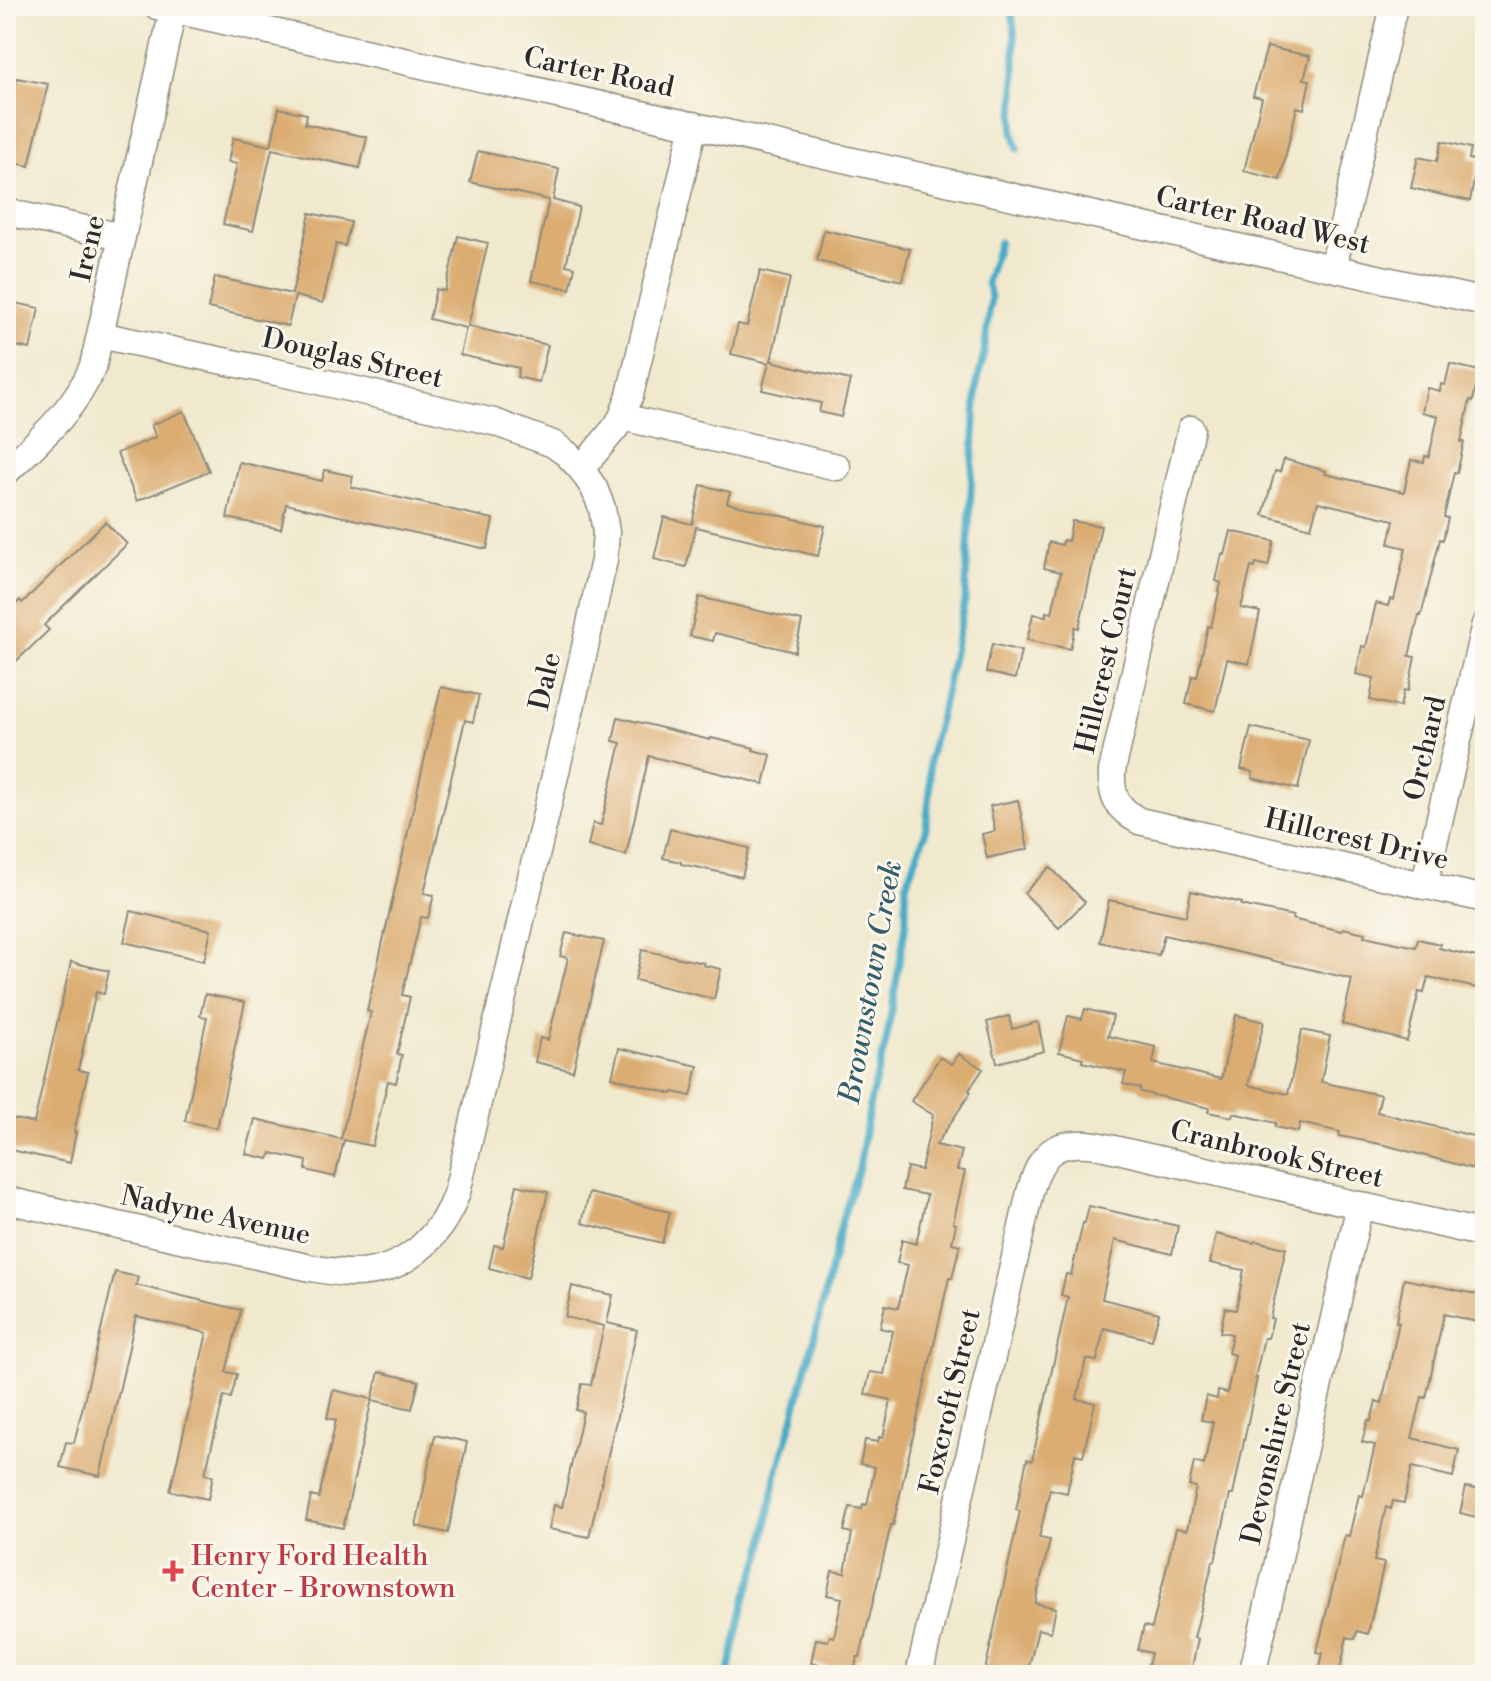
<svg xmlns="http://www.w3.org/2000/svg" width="1491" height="1681" font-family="'Libre Bodoni',serif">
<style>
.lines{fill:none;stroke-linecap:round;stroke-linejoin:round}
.stream{stroke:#47aac6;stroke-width:7}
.building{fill:#dbad73}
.minor-casing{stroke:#8e8a7c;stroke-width:29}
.minor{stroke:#fff;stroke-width:26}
.health-dot{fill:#e0444e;stroke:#fbf7ec;stroke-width:3}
.labels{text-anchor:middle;stroke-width:6;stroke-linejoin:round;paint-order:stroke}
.street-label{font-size:28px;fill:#2b2b2b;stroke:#fbf7ec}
.health-label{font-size:28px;fill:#be3a42;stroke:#fbf7ec;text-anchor:start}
.water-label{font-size:30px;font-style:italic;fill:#365e69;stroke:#fbf7ec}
</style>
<rect width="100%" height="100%" fill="#fbf7ec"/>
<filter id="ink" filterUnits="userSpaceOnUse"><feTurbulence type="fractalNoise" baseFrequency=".0125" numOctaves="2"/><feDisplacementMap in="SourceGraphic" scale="16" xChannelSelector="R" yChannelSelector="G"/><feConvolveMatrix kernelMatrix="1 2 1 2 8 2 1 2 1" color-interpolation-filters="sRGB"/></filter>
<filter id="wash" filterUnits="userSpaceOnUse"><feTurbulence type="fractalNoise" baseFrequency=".006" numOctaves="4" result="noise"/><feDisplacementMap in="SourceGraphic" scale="32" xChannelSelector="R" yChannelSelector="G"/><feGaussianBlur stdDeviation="1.8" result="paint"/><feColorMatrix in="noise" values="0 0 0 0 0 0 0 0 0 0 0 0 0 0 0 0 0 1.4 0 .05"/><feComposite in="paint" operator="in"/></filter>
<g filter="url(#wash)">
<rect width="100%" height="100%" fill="#f0e9ce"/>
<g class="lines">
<path class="stream" d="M1011,6L1015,36V97L1013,132L1018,149
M728,1675L745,1600L762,1554L776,1476L791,1426L817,1327L842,1220L859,1168L871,1098L886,1042L906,924V885L925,834L930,790L929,759L942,708L965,601L977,383L984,353L991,297L987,282L999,242"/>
</g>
<g id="blocks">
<path class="building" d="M1267,47L1310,56L1304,79L1310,80L1304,109L1297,107L1280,180L1244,171L1262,98L1253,96Z
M17,78L48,84L29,166L6,161V129Z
M279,108L307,114L305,124L367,137L360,168L272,149L253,231L223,224L237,164L228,162L233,138L271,146Z
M1442,141L1471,148L1469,159L1478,161L1470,201L1411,188L1418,157L1437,161Z
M478,151L559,169L553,200L579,207L566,265L575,267L570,289L531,281L549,200L470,182Z
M310,213L351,222L345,246L336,244L323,303L295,296L288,326L208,308L215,277L292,294Z
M824,230L910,249L902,281L817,261Z
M458,236L488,243L468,326L548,345L539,382L517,377L519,368L460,355L466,328L429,319L436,289L445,291Z
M760,271L790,278L771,361L850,380L841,417L819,412L821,403L762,390L769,363L731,354L738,324L747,326Z
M6,301L39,308L30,349L6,344Z
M1450,364L1479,371L1473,401L1470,400L1461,442H1464L1457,473L1454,472L1444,517L1448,518L1443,540L1440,539L1421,616L1419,615L1409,656L1415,657L1408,691L1404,690L1400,707L1370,700L1374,678L1356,674L1362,646L1366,647L1376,603L1388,606L1390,599L1394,600L1406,548L1389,544L1394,520L1318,502L1311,528L1263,515L1275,471L1280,472L1284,459L1326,471L1325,474L1404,492L1411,460L1424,462L1425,456L1429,457L1438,416L1422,412L1427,388L1440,391L1441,384L1445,385Z
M184,411L209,471L137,501L117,453L156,437L151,425Z
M239,462L322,481L325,470L353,476L351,487L493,519L487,549L286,504L281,529L227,518Z
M701,485L730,492L727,503L825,526L818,556L696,527L686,567L654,559L664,517L692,524Z
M1072,521L1101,526L1079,628L1075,627L1070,649L1027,640L1033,614L1046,616V612L1052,613L1061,572L1044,568L1049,542L1062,545L1063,540L1068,541Z
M105,522L127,544L44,625L49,630L6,671V614L20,600L22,603Z
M1231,531L1274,541L1268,566L1256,563L1255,568L1251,567L1241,608L1260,612L1249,664L1227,659L1215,711L1186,704L1192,676L1197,677L1208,626L1211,627L1221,583L1216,581L1222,554L1225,555Z
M699,597L802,621L795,652L715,633L713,641L690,636Z
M992,644L1021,651L1015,679L986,672Z
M441,687L479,695L473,722L465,720L424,893L434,895L428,918L421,917L402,995L410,997L397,1054L402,1055L396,1083L388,1081L372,1146L344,1140L335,1177L306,1170L307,1161L271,1153L269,1159L246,1154L255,1119L341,1139L371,1012L367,1011Z
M618,717L710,740L711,738L754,748L753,750L771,755L764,784L649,756L626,855L588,846L593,823L601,825L621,743L613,741Z
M1251,727L1309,740L1298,789L1252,778L1253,772L1241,769Z
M1018,800L1028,849L987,858L982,834L995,831L990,806Z
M670,829L749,848L742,877L681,864V862L663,858Z
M1050,867L1085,902L1059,928L1024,893Z
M1191,891L1242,903L1241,905L1293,916L1292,919L1342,931L1343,928L1365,933L1364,936L1416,947L1418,939L1440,944L1439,948L1485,959V990L1428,977L1424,993L1419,992L1407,1041L1342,1024L1352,979L1164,935L1159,955L1100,942L1109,900L1186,916Z
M131,911L211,930L204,961L124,942Z
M566,933L604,941L573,1071L535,1062L540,1038L548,1040L568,958L560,956Z
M642,950L704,963L703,965L721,969L714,999L635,980Z
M71,962L109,971L104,994L96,992L78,1070L88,1072L74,1132H76L70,1163L6,1149V1117L34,1123Z
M205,994L245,1002L217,1128L185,1121L207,1017L200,1016Z
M1085,1009L1113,1016L1108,1036L1156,1047L1153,1063L1221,1079L1236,1015L1264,1022L1248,1085L1288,1094L1302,1030L1330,1036L1321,1082L1381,1095L1377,1112L1485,1139V1172L1385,1145L1339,1136L1340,1132L1300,1123L1298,1132L1275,1127L1276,1123L1233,1113L1232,1117L1208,1112L1209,1108L1141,1092L1140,1088L1123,1084L1126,1072L1082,1062L1083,1058L1059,1052L1068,1016L1082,1019Z
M1009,1016L1012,1029L1038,1022L1044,1051L997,1063L987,1022Z
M619,1048L698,1066L691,1096L673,1092L672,1094L612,1077Z
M959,1054L983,1069L969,1090L971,1092L936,1145L962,1151L957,1170L965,1171L953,1223L956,1224L952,1243L960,1245L952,1278H949L893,1525H891L860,1657H857L854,1673L811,1663L816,1639L828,1641L830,1636L834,1637L842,1598L827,1595L832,1571L845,1573L852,1533L844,1531L850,1507L862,1509L863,1504L867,1505L875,1467L860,1464L865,1440L878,1442L879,1437L883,1438L891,1400L865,1394L870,1372L884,1374L893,1331L880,1328L885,1305L898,1308L908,1265L897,1263L902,1240L916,1244L927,1195L902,1190L907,1167L921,1170L933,1115L911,1101L940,1057L952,1064Z
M517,1185L548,1192L528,1278L489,1268L494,1245L503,1247Z
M589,1193L670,1212L662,1243L582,1223Z
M1089,1206L1178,1226L1172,1254L1115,1240L1102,1299L1159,1313L1152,1340L1104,1328L1097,1361L1086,1359L1077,1399L1095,1403L1083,1456L1075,1454L1067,1493L1050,1489L1039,1538L1050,1540L1035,1603L1056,1608L1051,1632L1038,1629L1027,1675H984L1020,1511L1016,1510L1027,1459L1032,1461L1068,1297L1061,1295L1066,1274L1071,1275L1083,1223H1085Z
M1216,1234L1254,1243L1255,1241L1286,1248L1270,1318L1273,1319L1268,1338H1264L1255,1378H1257L1233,1495H1230L1215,1561H1213L1194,1638L1198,1639L1191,1672L1183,1671L1182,1675H1146L1151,1653L1138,1650L1144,1626L1152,1628L1176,1528L1187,1530L1196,1487L1189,1486L1194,1462L1204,1465L1213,1422L1201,1420L1206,1396L1217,1399L1218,1391L1227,1393L1235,1355L1228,1353L1232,1334L1220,1332L1225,1308L1236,1310L1244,1270L1210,1263Z
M115,1272L138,1277L136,1285L241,1310L226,1372L237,1374L231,1398L224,1396L205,1474L213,1476L208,1499L170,1491L207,1333L136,1316L100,1476L60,1467L66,1442L74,1443Z
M1404,1279L1485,1296V1324L1444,1314L1426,1398L1422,1397L1412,1438L1459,1450L1453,1477L1412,1467L1404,1503L1393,1501L1391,1509L1386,1507L1374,1561L1384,1563L1368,1634L1357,1631L1355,1639L1347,1637L1339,1675H1318L1323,1653L1317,1652L1345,1535L1349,1536L1359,1495L1363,1496L1375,1445L1362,1442L1368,1420L1371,1421L1376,1401L1382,1403L1399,1322H1396Z
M572,1286L613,1295L607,1323L637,1330L589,1537L549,1529L554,1505L562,1507L583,1412L576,1410L582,1384L591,1385L604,1326L565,1317Z
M379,1372L419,1381L412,1409L372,1400Z
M333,1390L372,1399L343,1528L306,1520L311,1496L319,1498L336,1420L327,1418Z
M435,1435L467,1442L448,1533L416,1526Z
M1466,1487L1485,1491V1519L1460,1513Z"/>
</g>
</g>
<g filter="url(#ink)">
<use href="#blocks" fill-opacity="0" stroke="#8e8a7c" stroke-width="2"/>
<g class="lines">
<g class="minor-casing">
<path id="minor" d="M157,6L1485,302
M6,212L122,237
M1333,268L1394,6
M622,417L837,467
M1191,429L1112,771C1111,796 1116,808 1139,821L1485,899
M581,469L616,427L622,417L630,395L694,125
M6,472C39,440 75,410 93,366L173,10
M1424,886L1485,624
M6,1200L311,1268C329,1271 349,1275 368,1272C412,1266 443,1232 457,1192L582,661L604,560L606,532L602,508L594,488L581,469L567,454L553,444L494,422L314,380L100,335
M919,1675L1030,1192C1041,1153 1054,1139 1096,1145L1485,1234
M1252,1675L1360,1205"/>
</g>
<use href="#minor" class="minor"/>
</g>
</g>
<path class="health-dot" d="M169 1559h8v8h8v8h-8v8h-8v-8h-8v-8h8z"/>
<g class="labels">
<g class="street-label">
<text transform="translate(599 71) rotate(12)" y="10">Carter Road</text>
<text transform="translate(1263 219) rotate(13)" y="10">Carter Road West</text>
<text transform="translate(87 248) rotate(-77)" y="10">Irene</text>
<text transform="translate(353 357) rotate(13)" y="10">Douglas Street</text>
<text transform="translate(1105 660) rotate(-77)" y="10">Hillcrest Court</text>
<text transform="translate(544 681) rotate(-77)" y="10">Dale</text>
<text transform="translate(1424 748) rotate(-77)" y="10">Orchard</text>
<text transform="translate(1357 838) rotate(13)" y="10">Hillcrest Drive</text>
<text transform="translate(1277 1153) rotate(13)" y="10">Cranbrook Street</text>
<text transform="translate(216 1214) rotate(12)" y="10">Nadyne Avenue</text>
<text transform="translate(949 1401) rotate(-77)" y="10">Foxcroft Street</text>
<text transform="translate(1275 1433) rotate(-77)" y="10">Devonshire Street</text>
</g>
<g class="health-label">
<text x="191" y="1565">Henry Ford Health<tspan x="191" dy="32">Center - Brownstown</tspan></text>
</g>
<g class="water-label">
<text transform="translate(870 982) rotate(-80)" y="10">Brownstown Creek</text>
</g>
</g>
<rect width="1491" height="1681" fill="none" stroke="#fbf7ec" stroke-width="32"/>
</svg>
